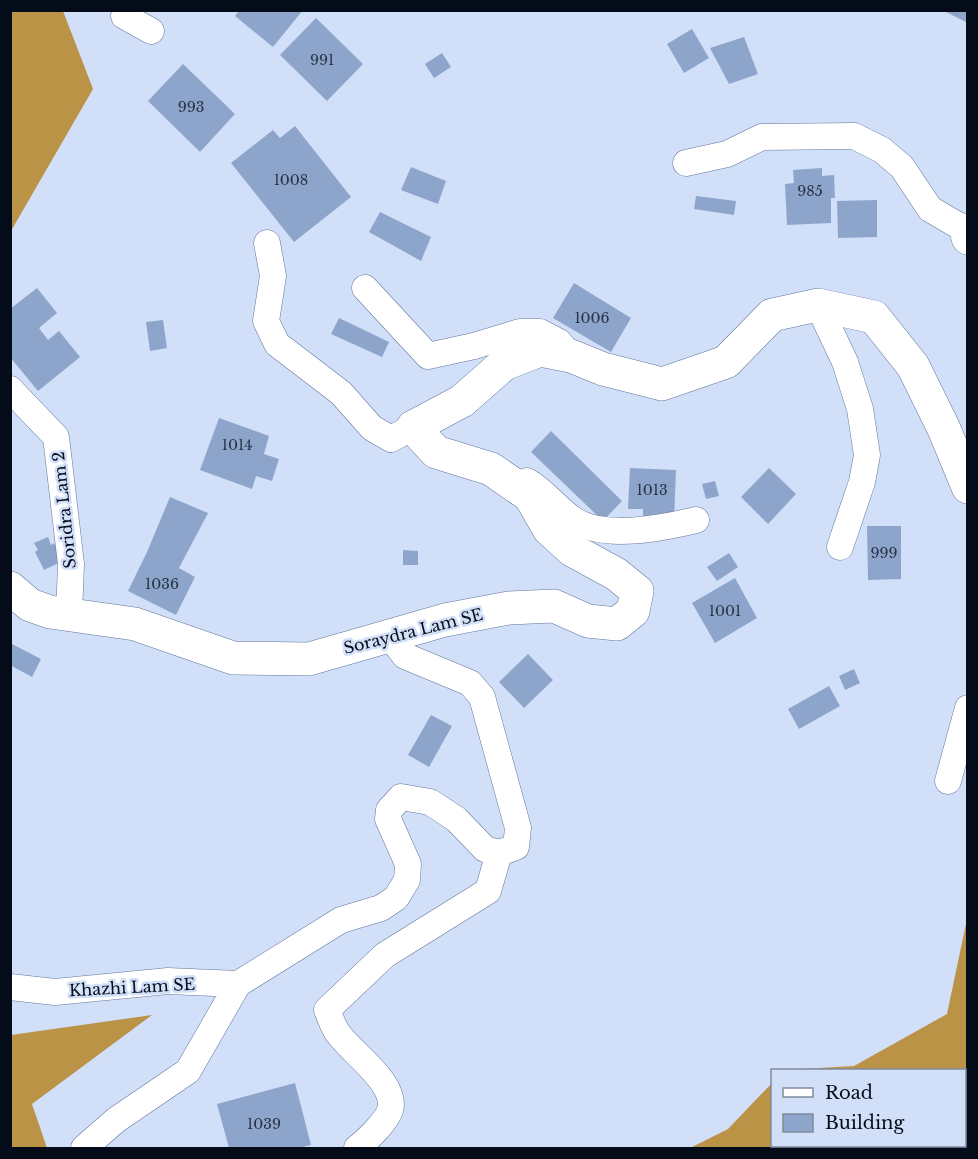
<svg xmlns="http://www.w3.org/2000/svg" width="978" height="1159" font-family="'Libre Baskerville',serif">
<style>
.forest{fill:#bb9346}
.building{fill:#8ea5cb}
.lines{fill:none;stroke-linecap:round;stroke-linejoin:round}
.minor-casing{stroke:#61769b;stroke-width:27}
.tertiary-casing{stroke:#61769b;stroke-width:34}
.minor{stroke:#fff;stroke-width:26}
.tertiary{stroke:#fff;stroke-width:33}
.labels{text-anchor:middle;stroke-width:5;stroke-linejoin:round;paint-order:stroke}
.number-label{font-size:14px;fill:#273246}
.street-label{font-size:16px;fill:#050c19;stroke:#d1dff8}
</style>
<rect width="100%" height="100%" fill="#d1dff8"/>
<path class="forest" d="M11,10L63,11L93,89L11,231Z
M967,919V1148H690L728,1129L772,1083V1146H964V1070H785L854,1066L947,1014Z
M152,1015L32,1104L47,1148H11V1035Z"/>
<path class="building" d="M240,10H303L273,47L235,16Z
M942,10H968V18L966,22Z
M316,18L363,64L327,101L280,55Z
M692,29L709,58L684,73L667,44Z
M744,37L758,74L729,84L710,48Z
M442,53L451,67L434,78L425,64Z
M183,64L235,114L200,152L148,101Z
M295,126L351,197L294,242L231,163L273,130L280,138Z
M411,167L446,181L438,204L401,190Z
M822,168V176L834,175L835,198H831V223L787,225L785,184L794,183L793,170Z
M696,196L736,201L734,215L694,209Z
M877,200V237L838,238L837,201Z
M380,212L431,237L421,261L369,232Z
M574,283L631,318L611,352L553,318Z
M37,288L57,313L39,328L48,340L59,331L80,357L38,391L10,357V309Z
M339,318L389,342L382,357L331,334Z
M163,320L167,348L150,351L146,322Z
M219,418L269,436L264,454L279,459L272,481L256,476L252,489L200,470Z
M551,431L622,501L603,521L531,452Z
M630,468L676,470L674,521L643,520V509H628Z
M769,468L796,494L768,524L741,497Z
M715,481L719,496L706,499L702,484Z
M170,497L208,513L179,568L195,577L176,615L128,591L147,552Z
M867,526H901V579L868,580Z
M48,537L51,545L54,543L63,561L44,570L35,552L38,550L34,543Z
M403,550L418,551V565H403Z
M729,553L738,567L717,581L707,567Z
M735,578L757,618L715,643L692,603Z
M10,643L41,659L32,677L10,665Z
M528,654L553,680L524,708L499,682Z
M854,669L860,683L845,690L839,676Z
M829,686L840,706L799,729L788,709Z
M431,715L452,726L429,767L408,755Z
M295,1083L311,1145L299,1148H229L217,1104Z"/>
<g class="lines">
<g class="minor-casing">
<path id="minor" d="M126,10L124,16L151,31
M686,163L727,154L762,137L854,136L882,150L902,167L930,209L966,230
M267,243L273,276L266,321L277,344L341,393L372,428L391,439L413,427
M365,288L428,356L474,346L520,332H540L559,342L571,356
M818,305L845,362L860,409L867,455L862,482L840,547
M10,389L56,437L71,564L69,614
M527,481C545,491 557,509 574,520C605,540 662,528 696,520
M948,781L968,708
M10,987L55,992L168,981L238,984L341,920L381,908L396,898L407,880L408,864L388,819L389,810L401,797L430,802L456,819L485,849L499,853L516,847L518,828L482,697L470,683L405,656L389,635
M84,1148L116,1120L188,1071L238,984
M357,1148C366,1141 387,1121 390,1110C398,1083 350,1052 337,1032C333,1026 330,1017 327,1010L385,955L488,891L499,853"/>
</g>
<g class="tertiary-casing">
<path id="tertiary" d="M968,230H966L968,238
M10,588L30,605L50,612L135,624L233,658L309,659L445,620L509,608L554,606L588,621L617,624L633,611L637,591L616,574L572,550L549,529L530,496L491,469L436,452L413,427L462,401L504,364L540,350L571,356L603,369L662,384L726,362L772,315L818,305L874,317L913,366L944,429L968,487"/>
</g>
<use href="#minor" class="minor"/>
<use href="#tertiary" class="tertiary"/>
</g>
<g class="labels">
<g class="number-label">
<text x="322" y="65">991</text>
<text x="191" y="112">993</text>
<text x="291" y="185">1008</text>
<text x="810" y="196">985</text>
<text x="592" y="323">1006</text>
<text x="237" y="450">1014</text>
<text x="652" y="495">1013</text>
<text x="884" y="558">999</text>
<text x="162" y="589">1036</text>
<text x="725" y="616">1001</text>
<text x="264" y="1129">1039</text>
</g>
<g class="street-label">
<text transform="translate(64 510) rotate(-96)" y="6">Soridra Lam 2</text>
<text transform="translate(413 631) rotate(-14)" y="6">Soraydra Lam SE</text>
<text transform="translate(132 987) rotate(-3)" y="6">Khazhi Lam SE</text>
</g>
</g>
<rect width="978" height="1159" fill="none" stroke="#050c19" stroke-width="24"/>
<rect x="771" y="1069" width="195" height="78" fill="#d1dff8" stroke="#7f8b9f" stroke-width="1.5"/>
<rect x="783" y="1088" width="30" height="9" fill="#ffffff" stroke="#7f8b9f" stroke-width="1.5"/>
<text x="825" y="1099" font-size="18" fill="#050c19">Road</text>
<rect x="783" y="1114" width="30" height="18" fill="#8ea5cb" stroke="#7f8b9f" stroke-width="1.5"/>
<text x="825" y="1129" font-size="18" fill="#050c19">Building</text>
</svg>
